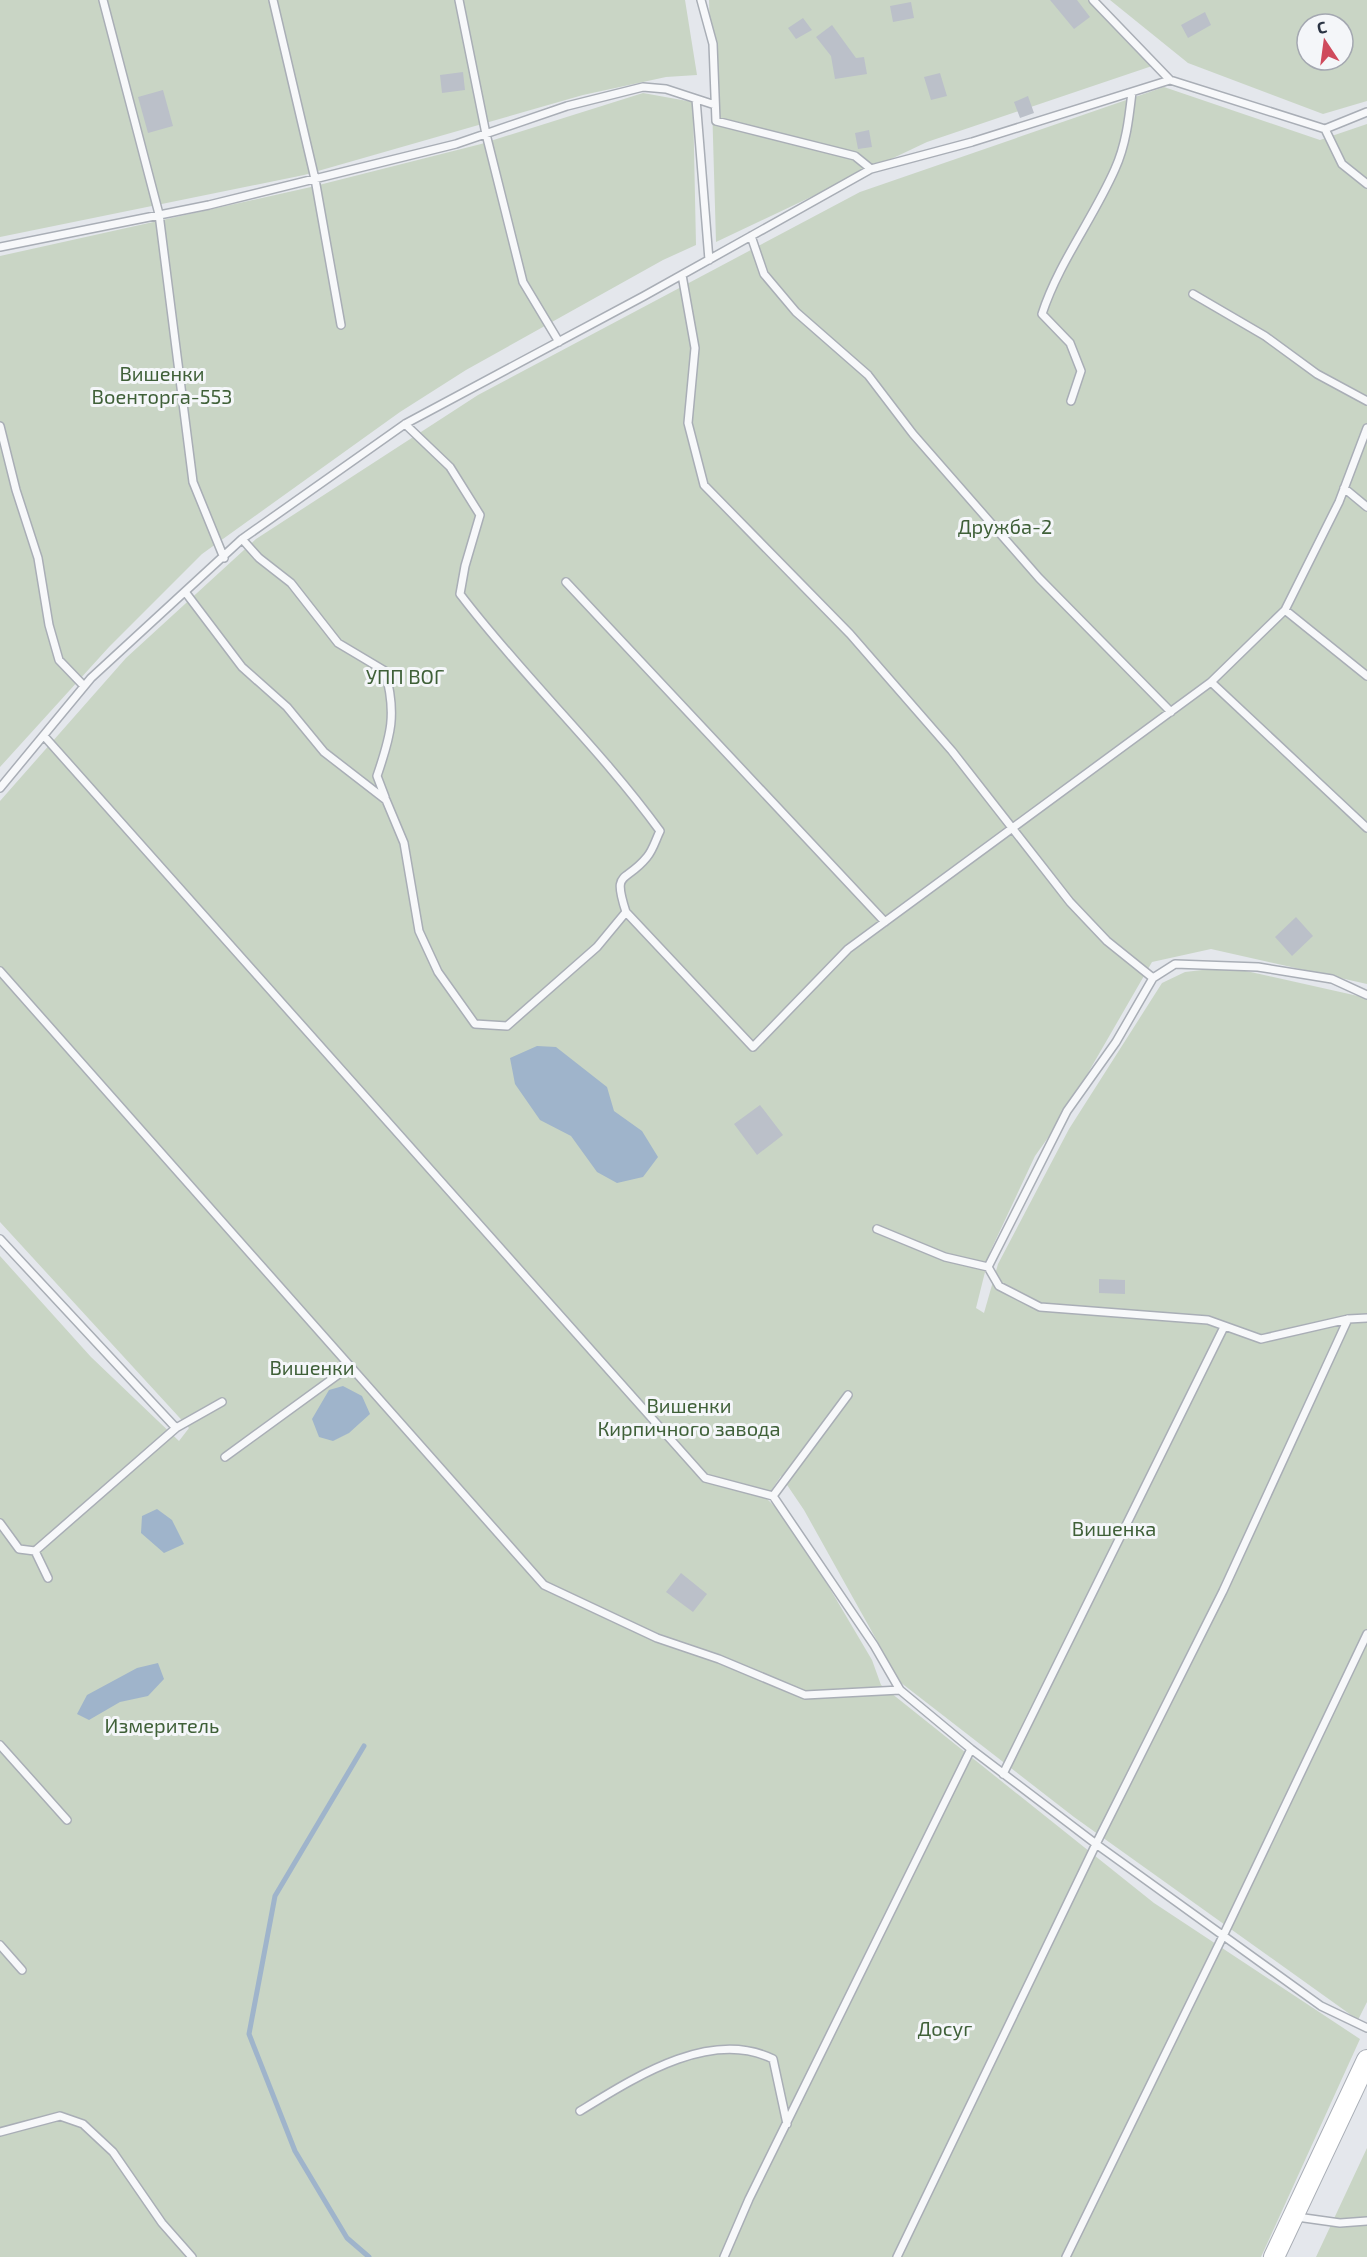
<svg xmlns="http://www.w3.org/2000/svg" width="1367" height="2257" font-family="'Exo 2',sans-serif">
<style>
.green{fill:#c9d5c5;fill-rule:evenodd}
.water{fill:#9fb4cb}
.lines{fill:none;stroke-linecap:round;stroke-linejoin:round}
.stream{stroke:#9fb4cb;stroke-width:5}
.building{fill:#bbc0c9}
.service-casing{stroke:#a9aeb6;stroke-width:10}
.secondary-casing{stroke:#a9aeb6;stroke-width:22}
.service{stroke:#f7f8fa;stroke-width:7}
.secondary{stroke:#fff;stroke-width:20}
.labels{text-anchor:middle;stroke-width:6;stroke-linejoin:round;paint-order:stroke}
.park-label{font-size:20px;fill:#3f6038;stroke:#f4f6f9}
</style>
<rect width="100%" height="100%" fill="#e4e7ec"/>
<path class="green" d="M0,0H685L697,75L666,77L583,95L304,175L0,237Z
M709,0H1093L1155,65L927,142L716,242Z
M1110,0H1367V101L1323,114L1188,63ZM1307,24H1343V60H1307Z
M1164,87L1320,140L1367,124V984L1211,949L1152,962L1062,1118L1035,1156L990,1252L976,1308L984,1313L998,1264L1069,1129L1162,983L1185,972L1228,967L1367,998V2002L1358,2020L1074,1817L900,1682L804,1510L781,1476L766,1498L790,1521L872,1660L881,1685L1154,1903L1360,2039L1261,2257H0V1256L91,1357L179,1441L189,1428L0,1222V801L126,658L256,539L478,395L860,192Z
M643,93L693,102L696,245L663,260L466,370L400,412L202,554L109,647L0,767V256L311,187L481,144Z
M1367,2148V2257H1316Z"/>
<path class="water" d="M537,1046L556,1047L607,1087L614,1111L642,1131L658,1157L643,1177L617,1183L597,1172L571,1136L540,1120L515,1084L510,1058Z
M343,1386L362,1396L370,1414L349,1433L333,1441L319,1437L312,1419L329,1390Z
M157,1509L172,1520L184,1544L164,1553L141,1533L142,1516Z
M158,1663L164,1679L148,1696L120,1702L89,1720L77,1714L87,1695L137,1668Z"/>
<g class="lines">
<path class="stream" d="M364,1746L275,1896L249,2034L295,2151L347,2238L369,2257"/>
</g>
<path class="building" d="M1050,0H1077L1090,17L1074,29Z
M911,2L914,18L893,22L890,6Z
M1205,12L1211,25L1188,38L1181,25Z
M803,18L812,30L796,39L788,28Z
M832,25L856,58L864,57L867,74L835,79L831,56L816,37Z
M463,72L465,90L442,93L440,75Z
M940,73L947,96L931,100L924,77Z
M163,90L173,126L148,133L138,97Z
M1028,96L1034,113L1020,118L1014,102Z
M869,130L872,147L858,149L855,133Z
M1296,917L1313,936L1292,956L1275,937Z
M760,1105L783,1135L757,1155L734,1124Z
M1099,1279L1125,1280V1294L1099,1293Z
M681,1573L707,1594L693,1612L666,1592Z"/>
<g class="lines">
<g class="service-casing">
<path id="service" d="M103,0L159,214L193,482L224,558
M273,0L315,179L341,325
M459,0L486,134L523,282L559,342
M701,0L713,44L716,121L855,156L871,169L972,142L1170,80L1325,129L1367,112
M1093,0L1170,80
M696,99L709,260
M1325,129L1342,164L1367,184
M751,236L764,274L796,312L868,375L913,434L1039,578L1171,712
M0,247L209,205L456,144L567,106L643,87L666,89L715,105
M682,275L695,348L688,423L704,485L850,634L952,751L1070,902L1107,941L1153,978
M1193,294L1265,336L1317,374L1367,401
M1071,401L1081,371L1070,343L1042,314C1059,262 1093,219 1115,169C1126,145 1129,118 1132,92
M405,424L450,467L480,515L465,566L460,594C523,677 599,747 660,831C656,839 653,850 647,857C625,884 612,869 626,912
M0,426L16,490L38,558L49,625L59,660L84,686
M1344,488L1367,507
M242,539L259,558L291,583L338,643L385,671C397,714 391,735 377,776L385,797
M566,582L885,922
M186,593L242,667L287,707L324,752L386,800L404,843L419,931L438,972L475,1024L507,1026L597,947L626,912L753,1047L848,949L1211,682L1285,610L1339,502L1367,428
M1285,610L1367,676
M1211,682L1367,828
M44,736L705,1478L773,1496L874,1645L900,1690L971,1749
M0,788L91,678L242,539L405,424L644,296L871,169
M0,971L544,1585L657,1638L719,1659L805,1695L900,1690
M1367,995L1332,979L1258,967L1175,964L1153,978L1116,1042L1067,1111L988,1267L999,1286L1040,1307L1208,1320L1261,1339L1348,1319L1367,1318
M877,1229L945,1257L988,1267
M0,1239L176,1428L222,1402
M225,1457L350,1366
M773,1496L848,1395
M0,1523L19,1549L35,1551
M48,1578L35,1551L176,1428
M0,1745L67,1820
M1003,1774L1224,1327
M0,1945L22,1970
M580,2111C634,2078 710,2028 773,2059L787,2124
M0,2132L60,2116L83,2124L113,2152L162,2223L192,2257
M1297,2217L1340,2223L1367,2221
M724,2257L749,2199L971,1749L1096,1844L1321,2006L1367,2028
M897,2257L1096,1844L1223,1591L1348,1319
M1066,2257L1224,1934L1367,1634"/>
</g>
<g class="secondary-casing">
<path id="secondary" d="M1274,2257L1367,2060"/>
</g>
<use href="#service" class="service"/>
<use href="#secondary" class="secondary"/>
</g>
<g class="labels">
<g class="park-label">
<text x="162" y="381">Вишенки<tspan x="162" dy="23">Военторга-553</tspan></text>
<text x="1005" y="534">Дружба-2</text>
<text x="405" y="684">УПП ВОГ</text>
<text x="312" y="1375">Вишенки</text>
<text x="689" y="1413">Вишенки<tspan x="689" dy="23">Кирпичного завода</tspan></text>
<text x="1114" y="1536">Вишенка</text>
<text x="162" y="1733">Измеритель</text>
<text x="945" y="2036">Досуг</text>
</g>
</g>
<g transform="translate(1325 42) rotate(347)"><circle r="28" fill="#f4f6f9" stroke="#a4a8b1" stroke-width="1.5"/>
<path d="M0-4.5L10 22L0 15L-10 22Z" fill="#cf4a5c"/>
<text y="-9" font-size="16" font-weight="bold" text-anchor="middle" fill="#2b3444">С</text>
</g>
</svg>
